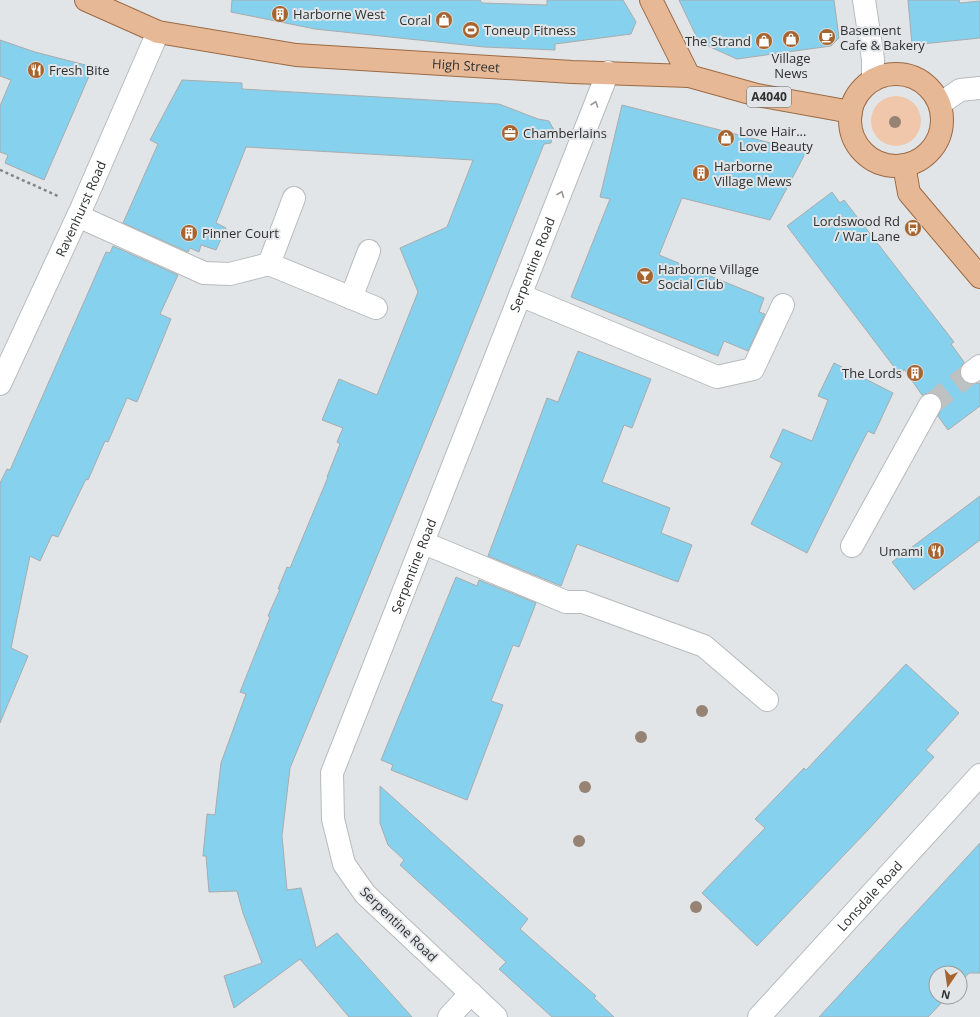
<svg xmlns="http://www.w3.org/2000/svg" width="980" height="1017" font-family="'Open Sans',sans-serif">
<style>
.green{fill:#f1c7ab}
.building{fill:#86d1ed;stroke:#a9acad}
.lines{fill:none;stroke-linecap:round;stroke-linejoin:round}
.minor-tunnel{stroke:#bec1c2;stroke-width:22;stroke-dasharray:22 11;stroke-linecap:butt}
.minor-casing{stroke:#b7bbbc;stroke-width:24}
.major-casing{stroke:#9b6a44;stroke-width:24}
.path{stroke:#828586;stroke-width:2.5;stroke-dasharray:3 3;stroke-linecap:butt}
.minor{stroke:#fff;stroke-width:22}
.major{stroke:#e6b895;stroke-width:22}
.tree{fill:#968374}
.oneway{stroke:#969898}
.labels{text-anchor:middle;stroke-width:4;stroke-linejoin:round;paint-order:stroke}
.shield{fill:#e2e5e7;stroke:#646667;stroke-width:1}
.shield-label{font-size:12px;font-weight:bold;fill:#2e3030}
.poi-label{font-size:13px;fill:#2e3030;stroke:#e2e5e7;text-anchor:start}
.street-label{font-size:13px;fill:#2e3030;stroke:#e2e5e7}
</style>
<rect width="100%" height="100%" fill="#e2e5e7"/>
<path class="green" d="M871 121a25 25 0 1 1 50 0a25 25 0 1 1-50 0Z"/>
<path class="building" d="M232,0H480L482,3L547,5V0H623L636,22L631,34L555,44V50L484,47L315,29L231,12Z
M679,0H834L839,38L831,46L737,59L699,42Z
M908,0H959L960,3L980,1V38L912,45Z
M0,40L35,52L93,67L44,180L5,163L8,155L0,152V106L11,80L0,76Z
M182,80L242,83V89L499,104L538,119L549,121L554,130L551,143L544,144L443,396L290,768L282,836L287,890L301,888L316,948L337,933L412,1017H349L300,959L234,1008L224,976L262,963L243,913L237,891L209,892L206,856H203L207,814L215,815L221,763L246,694L240,692L270,617L268,616L280,589H278L287,567L290,568L328,477H327L340,444L337,442L343,428L322,420L339,379L377,395L418,292L400,248L447,227L473,160L246,147L216,223L226,228L216,250L201,245L199,252L190,248L188,252L123,223L158,144L150,140Z
M622,105L806,152L770,220L682,198L659,255L764,298L759,312L765,314L748,351L724,341L718,356L571,297L610,199L600,197Z
M832,192L840,203L844,200L954,342L951,344L964,362L961,367L960,373L962,380L967,384L980,383V406L948,430L938,416L942,405L940,398L936,394L930,393L922,395L904,369L901,376L787,226Z
M113,246L178,275L160,314L171,319L137,402L127,398L108,442L105,441L88,480L86,479L58,537L52,535L40,561L30,556L11,648L28,656L0,723V483L7,469L10,470L106,252L110,253Z
M578,351L651,379L632,428L624,425L602,482L670,508L661,533L692,545L678,582L577,544L561,586L488,556L547,398L558,402Z
M834,363L893,393L874,434L868,431L854,458L807,553L751,524L782,463L770,457L783,429L812,441L828,400L818,396Z
M980,496V540L914,590L892,562Z
M456,577L477,586L479,580L536,603L519,647L513,645L491,701L503,705L467,800L391,770L393,765L381,760Z
M906,664L959,713L926,750L934,757L868,830L757,946L702,893L765,828L755,819L804,768L806,770Z
M380,786L528,919L520,929L596,996L594,998L614,1017H552L499,969L506,962L400,865L404,860L388,845L380,823Z
M980,843V973H969L960,983V973H936V997H947L928,1017H819Z"/>
<g class="lines">
<path class="minor-tunnel" d="M930,405L972,372"/>
<g class="minor-casing">
<g id="minor">
<path d="M864,0L873,59V80"/>
<path d="M940,104L960,90L980,88"/>
<path d="M78,216L204,273L230,274L269,264L294,198"/>
<path d="M269,264L376,308"/>
<path d="M520,295L717,377L753,369L783,305"/>
<path d="M351,298L369,251"/>
<path d="M972,372L980,366"/>
<path id="s1" d="M0,384L82,207L158,32"/>
<path d="M424,543L566,602H583L704,646L767,700"/>
<path d="M852,546L930,405"/>
<path d="M449,1017L471,993"/>
<path id="s2" d="M496,1017L365,894L344,864L333,819L332,773L608,72"/>
<path id="s3" d="M759,1017L980,775"/>
</g>
</g>
<g class="major-casing">
<g id="major">
<path id="s4" d="M86,0L158,32L296,55L572,72L689,76L757,95L851,112"/>
<path d="M651,0L689,76"/>
<circle cx="896" cy="120" r="46"/>
<path d="M904,165L909,193L980,277"/>
</g>
</g>
<path class="path" d="M0,170L58,196"/>
<use href="#minor" class="minor"/>
<use href="#major" class="major"/>
</g>
<g class="tree">
<circle cx="895" cy="122" r="6"/>
<circle cx="702" cy="711" r="6"/>
<circle cx="641" cy="737" r="6"/>
<circle cx="585" cy="787" r="6"/>
<circle cx="579" cy="841" r="6"/>
<circle cx="696" cy="907" r="6"/>
</g>
<defs><path id="oneway-chevron" d="M-2-3.5L2.5 0L-2 3.5" fill="none" stroke-width="1.6" stroke-linecap="round" stroke-linejoin="round"/></defs>
<g class="oneway">
<use href="#oneway-chevron" transform="translate(595 104) rotate(-71)"/>
<use href="#oneway-chevron" transform="translate(561 194) rotate(-68)"/>
</g>
<defs>
<g id="building-disc" transform="scale(0.9)"><circle r="9.5" fill="#a66430" stroke="#e2e5e7"/><path d="M-4-6H4V6H1V3H-1V6H-4ZM-2.5-4.3h1.7v1.8h-1.7ZM.8-4.3h1.7v1.8H.8ZM-2.5-1h1.7V.8h-1.7ZM.8-1h1.7V.8H.8Z" fill="#fff"/></g>
<g id="shop-disc" transform="scale(0.9)"><circle r="9.5" fill="#a66430" stroke="#e2e5e7"/><path d="M-5-2.5h2.3a2.7 3.5 0 0 1 5.4 0H5L5.5 6h-11ZM-1.5-2.5h3a1.5 2.3 0 0 0-3 0Z" fill="#fff"/></g>
<g id="stadium-disc" transform="scale(0.9)"><circle r="9.5" fill="#a66430" stroke="#e2e5e7"/><path d="M0-5a6.5 5 0 1 0 0 10a6.5 5 0 1 0 0-10ZM-3.5-1.8h7v3.6h-7Z" fill="#fff"/></g>
<g id="cafe-disc" transform="scale(0.9)"><circle r="9.5" fill="#a66430" stroke="#e2e5e7"/><path d="M-5.5-4.5H6V0H3Q3 3.5 0 3.5H-2.5Q-5.5 3.5-5.5 0ZM3-3.2v2h1.7v-2ZM-6 4.5H4V6H-6Z" fill="#fff"/></g>
<g id="restaurant-disc" transform="scale(0.9)"><circle r="9.5" fill="#a66430" stroke="#e2e5e7"/><path d="M-5-6h1v4h1v-4h1v4h1v-4h1v5L-1.5 .5V6h-2V.5L-5-1ZM5-6V6H3V1.5H1.5Q1.5-4 5-6Z" fill="#fff"/></g>
<g id="office-disc" transform="scale(0.9)"><circle r="9.5" fill="#a66430" stroke="#e2e5e7"/><path d="M-6-3h4V-5.5h4V-3h4V5H-6ZM-1-4.5V-3h2v-1.5ZM-6 0V1H6V0Z" fill="#fff"/></g>
<g id="bus-disc" transform="scale(0.9)"><circle r="9.5" fill="#a66430" stroke="#e2e5e7"/><path d="M-5-6H5V4H4V6H2V4H-2V6H-4V4H-5ZM-3.5-4V0h7V-4ZM-3.5 1.2v1.5H-2V1.2ZM2 1.2v1.5H3.5V1.2Z" fill="#fff"/></g>
<g id="bar-disc" transform="scale(0.9)"><circle r="9.5" fill="#a66430" stroke="#e2e5e7"/><path d="M-6-5H6L.8 .8V4.5H3.5V6h-7V4.5H-.8V.8Z" fill="#fff"/></g>
</defs>
<g fill-rule="evenodd">
<use href="#building-disc" x="280" y="14"/>
<use href="#shop-disc" x="444" y="20"/>
<use href="#stadium-disc" x="471" y="30"/>
<use href="#cafe-disc" x="827" y="37"/>
<use href="#shop-disc" x="791" y="39"/>
<use href="#shop-disc" x="764" y="41"/>
<use href="#restaurant-disc" x="36" y="70"/>
<use href="#office-disc" x="510" y="133"/>
<use href="#shop-disc" x="726" y="138"/>
<use href="#building-disc" x="701" y="173"/>
<use href="#bus-disc" x="913" y="228"/>
<use href="#building-disc" x="189" y="233"/>
<use href="#bar-disc" x="645" y="276"/>
<use href="#building-disc" x="915" y="373"/>
<use href="#restaurant-disc" x="936" y="551"/>
</g>
<g class="labels">
<rect class="shield" x="747" y="87" width="44" height="20" rx="3"/>
<g class="shield-label">
<text x="769" y="101">A4040</text>
</g>
<g class="poi-label">
<text x="293" y="19">Harborne West</text>
<text x="431" y="25" text-anchor="end">Coral</text>
<text x="484" y="35">Toneup Fitness</text>
<text x="840" y="35">Basement<tspan x="840" dy="15">Cafe &amp; Bakery</tspan></text>
<text x="751" y="46" text-anchor="end">The Strand</text>
<text x="791" y="63" text-anchor="middle">Village<tspan x="791" dy="15">News</tspan></text>
<text x="49" y="75">Fresh Bite</text>
<text x="739" y="136">Love Hair...<tspan x="739" dy="15">Love Beauty</tspan></text>
<text x="523" y="138">Chamberlains</text>
<text x="714" y="171">Harborne<tspan x="714" dy="15">Village Mews</tspan></text>
<text x="900" y="226" text-anchor="end">Lordswood Rd<tspan x="900" dy="15">/ War Lane</tspan></text>
<text x="202" y="238">Pinner Court</text>
<text x="658" y="274">Harborne Village<tspan x="658" dy="15">Social Club</tspan></text>
<text x="902" y="378" text-anchor="end">The Lords</text>
<text x="923" y="556" text-anchor="end">Umami</text>
</g>
<g class="street-label">
<text dy="5" stroke="none"><textPath href="#s4" startOffset="389">High Street</textPath></text>
<text dy="5" stroke="none"><textPath href="#s1" startOffset="193">Ravenhurst Road</textPath></text>
<text dy="5" stroke="none"><textPath href="#s2" startOffset="855">Serpentine Road</textPath></text>
<text dy="5" stroke="none"><textPath href="#s2" startOffset="531">Serpentine Road</textPath></text>
<text dy="5" stroke="none"><textPath href="#s3" startOffset="164">Lonsdale Road</textPath></text>
<text transform="translate(399 924) rotate(44)" y="5">Serpentine Road</text>
</g>
</g>
<g transform="translate(948 985) rotate(193)"><circle r="19" fill="#e2e5e7" stroke="#9a9d9e"/>
<path d="M0-3L7 15L0 10L-7 15Z" fill="#a66430"/>
<text y="-6" font-size="11" font-weight="bold" text-anchor="middle" fill="#2e3030">N</text>
</g>
</svg>
